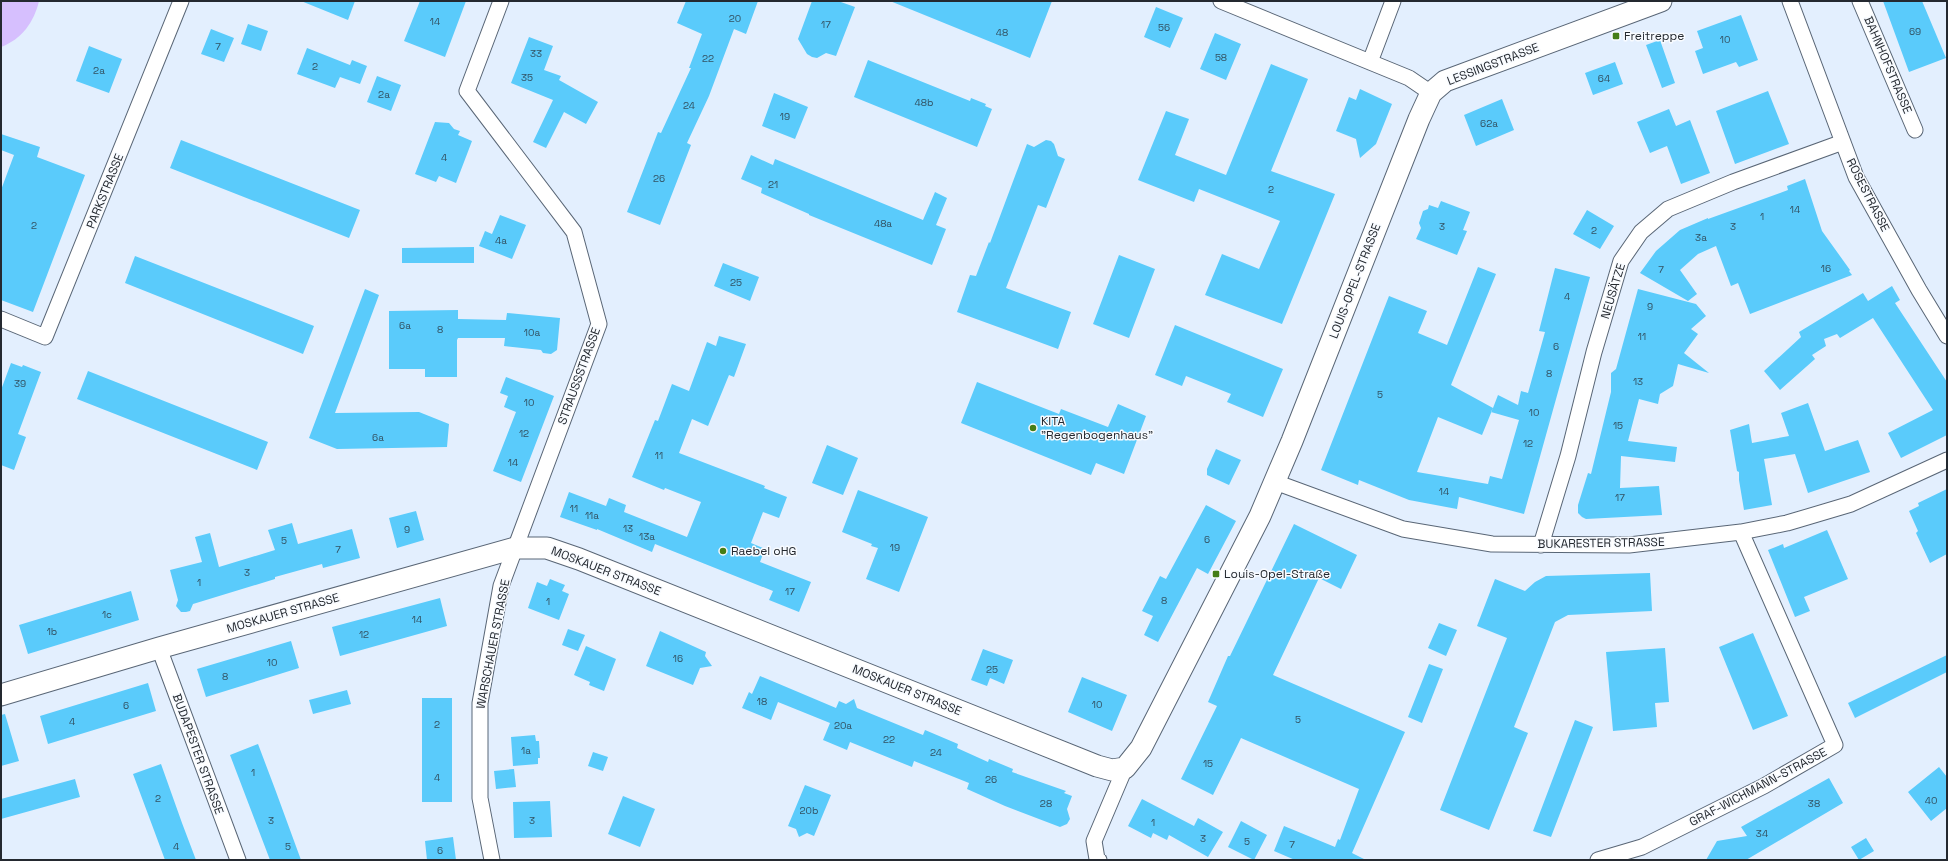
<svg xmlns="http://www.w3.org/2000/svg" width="1948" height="861" font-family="'Space Grotesk',sans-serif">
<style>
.green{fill:#d6bffe}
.building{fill:#5acbfb;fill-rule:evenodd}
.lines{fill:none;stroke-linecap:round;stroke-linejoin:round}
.street-casing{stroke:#596676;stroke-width:17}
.secondary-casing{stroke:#596676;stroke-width:23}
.street{stroke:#fff;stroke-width:15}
.secondary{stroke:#fff;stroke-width:21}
.poi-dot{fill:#457e16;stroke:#f8fbff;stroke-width:1.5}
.labels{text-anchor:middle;stroke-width:3;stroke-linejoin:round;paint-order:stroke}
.number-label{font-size:10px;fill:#325263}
.poi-label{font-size:12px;fill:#242930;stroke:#f8fbff;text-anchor:start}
.street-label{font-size:12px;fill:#242930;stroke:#f8fbff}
</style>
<rect width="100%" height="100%" fill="#e3effe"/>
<path class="green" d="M1,1H39C34,22 22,39 1,47Z"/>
<path class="building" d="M301,1H355L348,20Z
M420,1H466L445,57L404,41Z
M686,1H758L746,34L734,29L709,96L687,143L691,145L660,225L627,212L658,132L661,133L691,68H689L702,34L677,23Z
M812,1H838L855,7L836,56L826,53L817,58L812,57L807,54L798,39Z
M890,1H1052L1030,58Z
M1883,1H1922L1946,58L1909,72Z
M1156,7L1183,18L1170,48L1144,37Z
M1741,15L1758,60L1739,67L1736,62L1703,74L1695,51L1703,48L1697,31Z
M248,24L268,31L261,51L241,44Z
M211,29L234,38L224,62L201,54Z
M1215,33L1241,44L1226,80L1200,69Z
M529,37L553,46L544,70L561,76L559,80L598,102L586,124L564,112L546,148L533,142L553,100L511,83Z
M1660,40L1675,83L1662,88L1646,45Z
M89,46L122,59L109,93L76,81Z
M307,48L350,65L352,60L367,66L360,84L340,77L335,88L297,74Z
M868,60L970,101L971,98L986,104L985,106L992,109L977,147L854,97Z
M1615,62L1623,84L1593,95L1585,73Z
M1271,64L1308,79L1271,171L1335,194L1282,324L1205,295L1222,254L1259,269L1280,221L1199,189L1194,202L1138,180L1166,111L1189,119L1175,155L1226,175Z
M377,76L401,85L391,111L367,102Z
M1360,89L1392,104L1376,144L1360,158L1356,139L1336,131L1349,97L1356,100Z
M1768,91L1789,144L1735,164L1716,111Z
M774,93L808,107L795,139L762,126Z
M1502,99L1514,130L1476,146L1464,115Z
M1669,109L1676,126L1690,120L1710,173L1681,184L1667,146L1650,153L1637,122Z
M435,122L449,123L454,129L460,131L458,135L472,141L456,183L439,176L436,182L415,174Z
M1,134L40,147L37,157L85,175L33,312L1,300V190L14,155L1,150Z
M181,140L360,210L349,238L170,168Z
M1046,140L1051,141L1054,144L1058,156L1065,159L1046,208L1038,205L1006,288L1071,312L1058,349L957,312L970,275L976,276L989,242L990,243L1027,144L1034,147Z
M751,155L773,165L775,159L923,220L935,192L947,198L936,225L946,229L932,265L809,215V214L761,193L762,188L741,179Z
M1805,179L1822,231L1850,270L1849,271L1852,275L1750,314L1738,283L1731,286L1716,246L1698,254L1680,270L1697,294L1688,301L1640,273L1656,251L1680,230L1708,218V219L1788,190L1787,186Z
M1441,201L1470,212L1463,230L1467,231L1457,255L1416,239L1421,228L1419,223L1423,211L1428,209L1429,205L1438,208Z
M1587,210L1614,226L1600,249L1573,234Z
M500,215L526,225L512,259L479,246L485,231L492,234Z
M474,247V263H402V248Z
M1119,255L1155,269L1129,338L1093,324Z
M135,256L314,326L303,354L125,283Z
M723,263L759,277L750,301L714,286Z
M1478,267L1496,274L1451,385L1493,408L1498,395L1518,405L1521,391L1528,393L1545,332L1539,331L1555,268L1590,277L1524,514L1459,497L1457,509L1409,500L1359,480L1358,485L1321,470L1389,296L1427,311L1418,333L1447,345ZM1493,408L1491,412L1519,420L1502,479L1490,476L1488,484L1417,472L1438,417L1482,435Z
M1892,286L1900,300L1895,303L1947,382V435L1901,458L1888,433L1933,410L1873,318L1840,338L1837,334L1824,339L1826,346L1812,355L1815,359L1780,390L1764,371L1801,337L1799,332L1863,293L1868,301Z
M365,289L379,295L335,413L419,412L449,424L447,447L337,449L309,438Z
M1638,289L1696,304L1706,316L1691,329L1698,334L1684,353L1709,373L1678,364L1673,386L1660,394L1658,404L1639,399L1628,441L1677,447L1675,462L1621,456L1620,488L1659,486L1662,515L1586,519L1582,517L1578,513V505L1588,473L1591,474L1611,392V373L1616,369Z
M458,310V319L506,320L507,313L560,318L557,350L551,354L543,353L541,350L504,346L505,338H458L457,340V377H425V369H389V311Z
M1175,325L1283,369L1263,417L1227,402L1231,394L1186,376L1182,386L1155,375Z
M719,336L746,344L734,377L729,375L708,426L692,419L679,453L765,486L764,488L787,497L779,518L763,512L751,543L765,549L760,562L811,582L799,612L769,600L773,591L655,544L652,552L597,529V530L560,517L569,492L606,506L609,498L626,505L624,512L687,537L701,502L665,488L664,490L632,477L655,420L658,421L672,384L689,391L707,342L716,346Z
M11,363L22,367L23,365L41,372L18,434L26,437L14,470L1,465V390Z
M88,371L268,442L257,470L77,399Z
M506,377L554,396L521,482L493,471L516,412L504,407L508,396L500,393Z
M977,382L1059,414L1061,409L1108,427L1118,404L1146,416L1124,474L1096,463L1091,475L961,423Z
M1808,403L1825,451L1858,440L1870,472L1808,493L1795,454L1764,459L1772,505L1744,510L1739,480V472L1737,471L1730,430L1749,424L1752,443L1789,436L1781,413Z
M827,445L858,458L843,495L812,483Z
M1216,449L1241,460L1229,485L1207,475V469Z
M1947,489V554L1930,563L1916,533L1918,531L1909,511L1919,506L1918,503Z
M858,490L928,517L899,592L866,579L878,548L871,546L872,544L842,532Z
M1206,505L1236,521L1208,574L1197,568L1158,642L1144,635L1153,616L1142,611L1160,576L1166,579Z
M416,511L424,540L397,548L389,518Z
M292,523L298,544L352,529L360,558L323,568L322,564L275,577V579L193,604L190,611L186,612H181L176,606L178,600L170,570L202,562L195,537L210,533L219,567L275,550L268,530Z
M1294,524L1357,555L1341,589L1319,578L1273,675L1405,732L1352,853L1366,860H1295L1274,851L1284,826L1335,847L1338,839L1340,840L1359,789L1241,738L1213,795L1181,779L1217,706L1208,702L1228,656H1230Z
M1827,530L1848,579L1804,597L1810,611L1795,617L1768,550L1783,544L1784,548Z
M1650,573L1652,611L1568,615L1555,622L1514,727L1528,733L1489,830L1440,810L1507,638L1477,626L1495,579L1525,591L1535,582L1546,576Z
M550,579L565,585L562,591L569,594L559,620L528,608L537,582L547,586Z
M131,591L139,620L28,654L19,625Z
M440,598L447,626L340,656L332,627Z
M1439,623L1457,630L1446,656L1428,648Z
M568,629L585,635L578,651L562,645Z
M660,631L706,652L705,656L712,666L700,668L693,685L646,666Z
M1753,633L1788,716L1753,730L1719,647Z
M291,641L299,668L206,697L197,669Z
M586,646L616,659L604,691L589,685L590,682L574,675Z
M1665,648L1669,702L1655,703L1657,727L1613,731L1606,652Z
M983,649L1013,660L1004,684L990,678L987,686L971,680Z
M1947,655V672L1855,718L1848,703Z
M1429,664L1443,669L1422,723L1408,717Z
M760,676L836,708L839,701L846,704L854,699L857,708L923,735L925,730L958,744L957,748L988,762L989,759L1013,769L1012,772L1066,791L1064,793L1072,796L1067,809L1070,819L1067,824L1060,827L1005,806L967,789L969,783L914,761L912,767L850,742L847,750L823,740L830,723L778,702L771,720L742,708L749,692L752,694Z
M1082,677L1127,695L1112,731L1068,712Z
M148,683L156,711L48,744L40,716Z
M347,690L351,704L313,714L309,700Z
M422,698H452V802H422Z
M5,714L19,761L1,766V715Z
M1575,720L1593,727L1551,837L1533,831Z
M535,735L536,741H539L540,758H538V764L513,766L511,737Z
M258,744L275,789L301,860H270L230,755Z
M593,752L608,757L603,771L588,766Z
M161,764L182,823L196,860H165L155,833L133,774Z
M1939,767L1947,777V808L1931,821L1908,792Z
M514,769L516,787L496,789L494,771Z
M1829,778L1843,803L1746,860H1706L1717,841L1747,836L1741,827Z
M75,779L80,797L1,819V799Z
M805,785L831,795L814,836L807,833L799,837L796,829L788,826Z
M623,796L655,809L640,847L608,834Z
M1142,799L1194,826L1198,818L1223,832L1208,857L1169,835L1167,840L1153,833L1151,838L1128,826Z
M550,801L552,837L514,838L513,802Z
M1241,821L1267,835L1254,860L1228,847Z
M453,837L456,860H427L425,841Z
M1866,838L1874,851L1859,860L1851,847Z"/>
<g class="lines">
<g class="street-casing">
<path id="street" d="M1221,1L1409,78L1431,93
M1790,1L1856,177L1919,290L1947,336
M1860,1L1915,130
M1370,62L1393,1
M1,319L45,337L181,1
M1275,482L1403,529L1492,544L1629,545L1741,532L1787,523L1851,504L1947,460
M1541,545L1568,456L1594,352L1621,261L1641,232L1668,209L1733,182L1843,142
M159,648L238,860
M492,860L480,798V703L501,586L599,324L574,232L467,91L501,1
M1099,860L1097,859L1094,841L1125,768
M1598,860L1642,847L1764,786L1835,745L1741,532"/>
</g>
<g class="secondary-casing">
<path id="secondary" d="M1,695L159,648L515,548H547L579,559L1097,766L1112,770L1125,768L1141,748L1260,516L1292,441L1419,119L1431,93L1445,81L1661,1"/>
</g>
<use href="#street" class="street"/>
<use href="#secondary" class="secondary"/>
</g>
<g class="poi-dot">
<rect x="1612" y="32" width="8" height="8" rx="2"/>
<circle cx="1033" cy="428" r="4"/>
<circle cx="723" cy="551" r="4"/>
<rect x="1212" y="570" width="8" height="8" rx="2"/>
</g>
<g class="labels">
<g class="number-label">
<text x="735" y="22">20</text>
<text x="435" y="25">14</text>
<text x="826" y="28">17</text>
<text x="1164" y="31">56</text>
<text x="1915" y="35">69</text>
<text x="1002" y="36">48</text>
<text x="1725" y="43">10</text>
<text x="218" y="50">7</text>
<text x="536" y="57">33</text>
<text x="1221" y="61">58</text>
<text x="708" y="62">22</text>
<text x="315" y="70">2</text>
<text x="99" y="74">2a</text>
<text x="527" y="81">35</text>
<text x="1604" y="82">64</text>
<text x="384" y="98">2a</text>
<text x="924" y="106">48b</text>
<text x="689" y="109">24</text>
<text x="785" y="120">19</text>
<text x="1489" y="127">62a</text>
<text x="444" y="161">4</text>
<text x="659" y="182">26</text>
<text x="773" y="188">21</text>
<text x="1271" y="193">2</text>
<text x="1795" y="213">14</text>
<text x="1762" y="220">1</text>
<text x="883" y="227">48a</text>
<text x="34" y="229">2</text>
<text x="1442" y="230">3</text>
<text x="1733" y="230">3</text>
<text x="1594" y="234">2</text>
<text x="1701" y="241">3a</text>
<text x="501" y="244">4a</text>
<text x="1826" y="272">16</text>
<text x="1661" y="273">7</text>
<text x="736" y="286">25</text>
<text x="1567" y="300">4</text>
<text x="1650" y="310">9</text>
<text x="405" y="329">6a</text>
<text x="440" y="333">8</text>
<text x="532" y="336">10a</text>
<text x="1642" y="340">11</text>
<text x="1556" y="350">6</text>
<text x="1549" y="377">8</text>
<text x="1638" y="385">13</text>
<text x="20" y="387">39</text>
<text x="1380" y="398">5</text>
<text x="529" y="406">10</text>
<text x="1534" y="416">10</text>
<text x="1618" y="429">15</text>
<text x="524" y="437">12</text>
<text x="378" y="441">6a</text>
<text x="1528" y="447">12</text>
<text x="659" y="459">11</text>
<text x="513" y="466">14</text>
<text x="1444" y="495">14</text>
<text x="1620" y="501">17</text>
<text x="574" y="512">11</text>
<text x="592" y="519">11a</text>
<text x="628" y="532">13</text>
<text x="407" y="533">9</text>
<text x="647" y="540">13a</text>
<text x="1207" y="543">6</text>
<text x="284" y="544">5</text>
<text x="895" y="551">19</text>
<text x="338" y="553">7</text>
<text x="247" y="576">3</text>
<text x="199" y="586">1</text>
<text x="790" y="595">17</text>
<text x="1164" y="604">8</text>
<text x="548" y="605">1</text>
<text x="107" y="618">1c</text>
<text x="417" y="623">14</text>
<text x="52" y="635">1b</text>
<text x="364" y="638">12</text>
<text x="678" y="662">16</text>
<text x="272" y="666">10</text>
<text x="992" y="673">25</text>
<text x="225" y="680">8</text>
<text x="762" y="705">18</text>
<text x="1097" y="708">10</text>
<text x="126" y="709">6</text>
<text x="1298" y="723">5</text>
<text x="72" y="725">4</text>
<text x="437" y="728">2</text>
<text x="843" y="729">20a</text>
<text x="889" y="743">22</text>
<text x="526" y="754">1a</text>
<text x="936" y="756">24</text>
<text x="1208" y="767">15</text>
<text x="253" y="776">1</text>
<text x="437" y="781">4</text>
<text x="991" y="783">26</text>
<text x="158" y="802">2</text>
<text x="1931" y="804">40</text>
<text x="1046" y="807">28</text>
<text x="1814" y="807">38</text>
<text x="809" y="814">20b</text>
<text x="271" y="824">3</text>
<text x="532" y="824">3</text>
<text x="1153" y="826">1</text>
<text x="1762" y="837">34</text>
<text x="1203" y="842">3</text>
<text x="1247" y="845">5</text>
<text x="1292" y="848">7</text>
<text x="176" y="850">4</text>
<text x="288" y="850">5</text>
<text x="440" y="854">6</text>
</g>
<g class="poi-label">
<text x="1624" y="40">Freitreppe</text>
<text x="1041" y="425">KITA<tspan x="1041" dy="14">"Regenbogenhaus"</tspan></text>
<text x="731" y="555">Raebel oHG</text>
<text x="1224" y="578">Louis-Opel-Straße</text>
</g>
<g class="street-label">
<text transform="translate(1493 64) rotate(-21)" y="4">LESSINGSTRASSE</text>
<text transform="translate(1888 65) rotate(67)" y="4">BAHNHOFSTRASSE</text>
<text transform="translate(105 191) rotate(-68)" y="4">PARKSTRASSE</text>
<text transform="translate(1868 195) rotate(63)" y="4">ROSESTRASSE</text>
<text transform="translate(1355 281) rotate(-69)" y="4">LOUIS-OPEL-STRASSE</text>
<text transform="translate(1613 291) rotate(-73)" y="4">NEUSÄTZE</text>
<text transform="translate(579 376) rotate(-70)" y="4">STRAUSSSTRASSE</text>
<text transform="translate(1601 543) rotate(-1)" y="4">BUKARESTER STRASSE</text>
<text transform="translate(606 571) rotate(21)" y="4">MOSKAUER STRASSE</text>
<text transform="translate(283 613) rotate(-16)" y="4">MOSKAUER STRASSE</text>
<text transform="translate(493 644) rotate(-79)" y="4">WARSCHAUER STRASSE</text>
<text transform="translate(907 690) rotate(22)" y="4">MOSKAUER STRASSE</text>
<text transform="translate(198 754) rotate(70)" y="4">BUDAPESTER STRASSE</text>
<text transform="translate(1758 787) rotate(-28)" y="4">GRAF-WICHMANN-STRASSE</text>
</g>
</g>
<rect width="1948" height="861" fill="none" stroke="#242930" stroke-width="4"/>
</svg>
